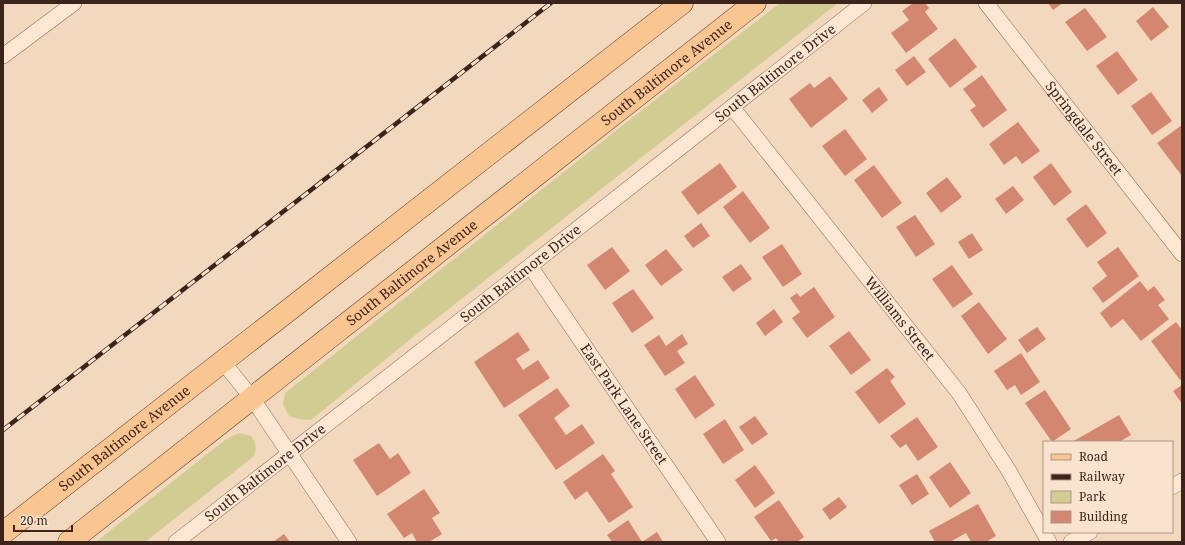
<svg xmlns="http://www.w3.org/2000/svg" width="1185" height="545" font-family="'Noto Serif',serif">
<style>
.green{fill:#d1cc91}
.building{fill:#d48770}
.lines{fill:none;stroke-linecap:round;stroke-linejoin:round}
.minor-casing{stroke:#8c6855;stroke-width:16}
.primary-casing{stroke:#59372a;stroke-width:23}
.minor{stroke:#fce7d2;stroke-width:15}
.primary{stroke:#f9c591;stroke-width:22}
.rail-casing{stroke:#3a241b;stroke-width:4.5}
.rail{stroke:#f8e4ce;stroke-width:3;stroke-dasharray:9;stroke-linecap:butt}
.labels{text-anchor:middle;stroke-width:4;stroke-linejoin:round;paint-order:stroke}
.street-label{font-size:14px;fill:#3a241b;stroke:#f8e4ce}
</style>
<rect width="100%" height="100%" fill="#f2d9be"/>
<path class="green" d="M780,3H838L413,337L311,420L298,419L289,416L283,404L285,393L628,121Z
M239,433L251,436C257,444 257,449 253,457L145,542H96L225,440Z"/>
<path class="building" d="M913,3H925L929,8L925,12L938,29L906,53L891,33L909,20L902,11Z
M1048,3H1063L1053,10Z
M1153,7L1169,27L1151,41L1136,21Z
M1085,8L1107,37L1087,51L1065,22Z
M955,38L977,67L950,88L928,59Z
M1117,51L1138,80L1118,95L1096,66Z
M914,56L926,72L907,86L895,70Z
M982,75L1007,110L983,128L970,110L976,106L963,89Z
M830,76L848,99L811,128L789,99L810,83L814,88Z
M879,87L888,100L872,113L862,100Z
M1151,92L1172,121L1152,135L1131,106Z
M1018,122L1040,151L1022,164L1016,156L1004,165L989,144Z
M1182,125V176L1157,143Z
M845,129L867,159L845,176L822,146Z
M720,163L737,187L698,215L681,192Z
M1051,163L1072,192L1054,206L1033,177Z
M874,165L902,203L882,218L854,180Z
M947,177L962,197L941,213L926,193Z
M1013,186L1024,200L1006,214L995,199Z
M743,191L770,228L750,243L723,207Z
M1086,204L1107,233L1087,248L1066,219Z
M915,215L935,244L916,257L896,227Z
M701,223L710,236L693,248L684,236Z
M972,233L983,250L969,259L958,242Z
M782,244L802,274L783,287L762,257Z
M612,247L630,271L605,290L587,265Z
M1118,247L1139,276L1103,303L1092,288L1107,276L1097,262Z
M666,249L683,270L661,286L645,265Z
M741,264L752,279L733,292L722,277Z
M952,265L973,294L953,308L932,279Z
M1140,281L1148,291L1154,286L1165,300L1158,305L1169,319L1141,341L1123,319L1111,328L1100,313Z
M814,287L835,317L807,338L792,318L800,312L790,298L797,293L800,297Z
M633,289L654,318L632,333L612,303Z
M979,302L1007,339L988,354L961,316Z
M774,309L783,322L765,336L756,323Z
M1176,322L1182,330V378L1180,380L1151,341Z
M1037,327L1046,339L1027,353L1018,340Z
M849,331L871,360L851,375L829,346Z
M518,332L530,350L516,359L523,370L538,360L550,378L504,408L474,362Z
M682,334L688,344L677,351L685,363L665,376L644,345L659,335L666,346Z
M1021,353L1040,382L1021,395L1015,385L1007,390L994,371Z
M887,368L895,377L890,381L906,404L879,424L855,392Z
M695,375L715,405L695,419L675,389Z
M1182,385V404L1173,391Z
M557,388L570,406L554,418L566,435L582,424L595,443L556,470L518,415Z
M1045,390L1071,429L1052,442L1025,403Z
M1119,415L1131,435L1119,442H1072Z
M755,416L768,434L752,445L739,427Z
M917,417L938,447L918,461L906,444L900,448L890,436Z
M725,419L744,450L723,464L703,434Z
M379,443L390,459L398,453L411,473L377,496L353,460Z
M603,454L615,471L611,474L633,507L609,523L587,491L575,500L563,482Z
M950,462L971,493L950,508L929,477Z
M755,465L775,493L755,508L735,480Z
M917,474L929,494L912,505L899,485Z
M424,489L440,513L432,518L442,534L429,542H417L412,533L404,538L387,514Z
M839,497L847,507L830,520L822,509Z
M779,500L804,537L797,542H779L776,538L771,541L754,517Z
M978,504L996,536L986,542H971L966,533L950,542H935L929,531Z
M628,520L642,542L657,532L663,542H612L607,535Z
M284,534L290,542H273Z"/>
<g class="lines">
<g class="minor-casing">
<g id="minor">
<path id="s1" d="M986,3L1182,254"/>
<path d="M3,56L74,3"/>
<path id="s2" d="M732,107L959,393L1009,471L1049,542"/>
<path id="s3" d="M530,266L718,542"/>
<path d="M223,362L252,398L349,542"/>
<path d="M1172,487L1182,481"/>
<path id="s4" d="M176,542L530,266L864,3"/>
<path d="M1071,542L1090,532"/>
</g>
</g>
<g class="primary-casing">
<g id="primary">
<path id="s5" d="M3,533L682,3"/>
<path id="s6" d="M69,542L755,3"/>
</g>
</g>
<use href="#minor" class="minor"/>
<use href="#primary" class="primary"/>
<g class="rail-casing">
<path id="rail" d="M3,430L551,3"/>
</g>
<use href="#rail" class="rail"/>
</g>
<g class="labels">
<g class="street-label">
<text dy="5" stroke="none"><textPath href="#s6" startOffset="760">South Baltimore Avenue</textPath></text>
<text dy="5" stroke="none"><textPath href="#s4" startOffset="761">South Baltimore Drive</textPath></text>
<text dy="5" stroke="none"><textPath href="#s1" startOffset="159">Springdale Street</textPath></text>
<text dy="5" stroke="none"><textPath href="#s6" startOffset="436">South Baltimore Avenue</textPath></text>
<text dy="5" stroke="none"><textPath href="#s4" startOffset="437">South Baltimore Drive</textPath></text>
<text dy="5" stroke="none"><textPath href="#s2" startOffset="270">Williams Street</textPath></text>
<text dy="5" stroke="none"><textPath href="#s3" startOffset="167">East Park Lane Street</textPath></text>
<text dy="5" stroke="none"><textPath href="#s5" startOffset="154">South Baltimore Avenue</textPath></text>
<text dy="5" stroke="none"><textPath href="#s4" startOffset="113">South Baltimore Drive</textPath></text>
</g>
</g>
<rect width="1185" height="545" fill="none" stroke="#3a241b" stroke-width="8"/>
<rect x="1043" y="441" width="130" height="92" fill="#f8e4ce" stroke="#ac9786"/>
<rect x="1051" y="454" width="20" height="6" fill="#f9c591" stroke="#ac9786"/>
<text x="1079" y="461" font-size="12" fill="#3a241b">Road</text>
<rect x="1051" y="474" width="20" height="6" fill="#3a241b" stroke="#ac9786"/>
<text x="1079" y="481" font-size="12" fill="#3a241b">Railway</text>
<rect x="1051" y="491" width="20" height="12" fill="#d1cc91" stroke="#ac9786"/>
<text x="1079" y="501" font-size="12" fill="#3a241b">Park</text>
<rect x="1051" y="511" width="20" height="12" fill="#d48770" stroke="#ac9786"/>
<text x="1079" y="521" font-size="12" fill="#3a241b">Building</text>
<path d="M14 525v6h58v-6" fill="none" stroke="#3a241b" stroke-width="2"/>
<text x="20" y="525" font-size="12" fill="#3a241b" stroke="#f8e4ce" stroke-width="3" paint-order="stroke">20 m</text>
</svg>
